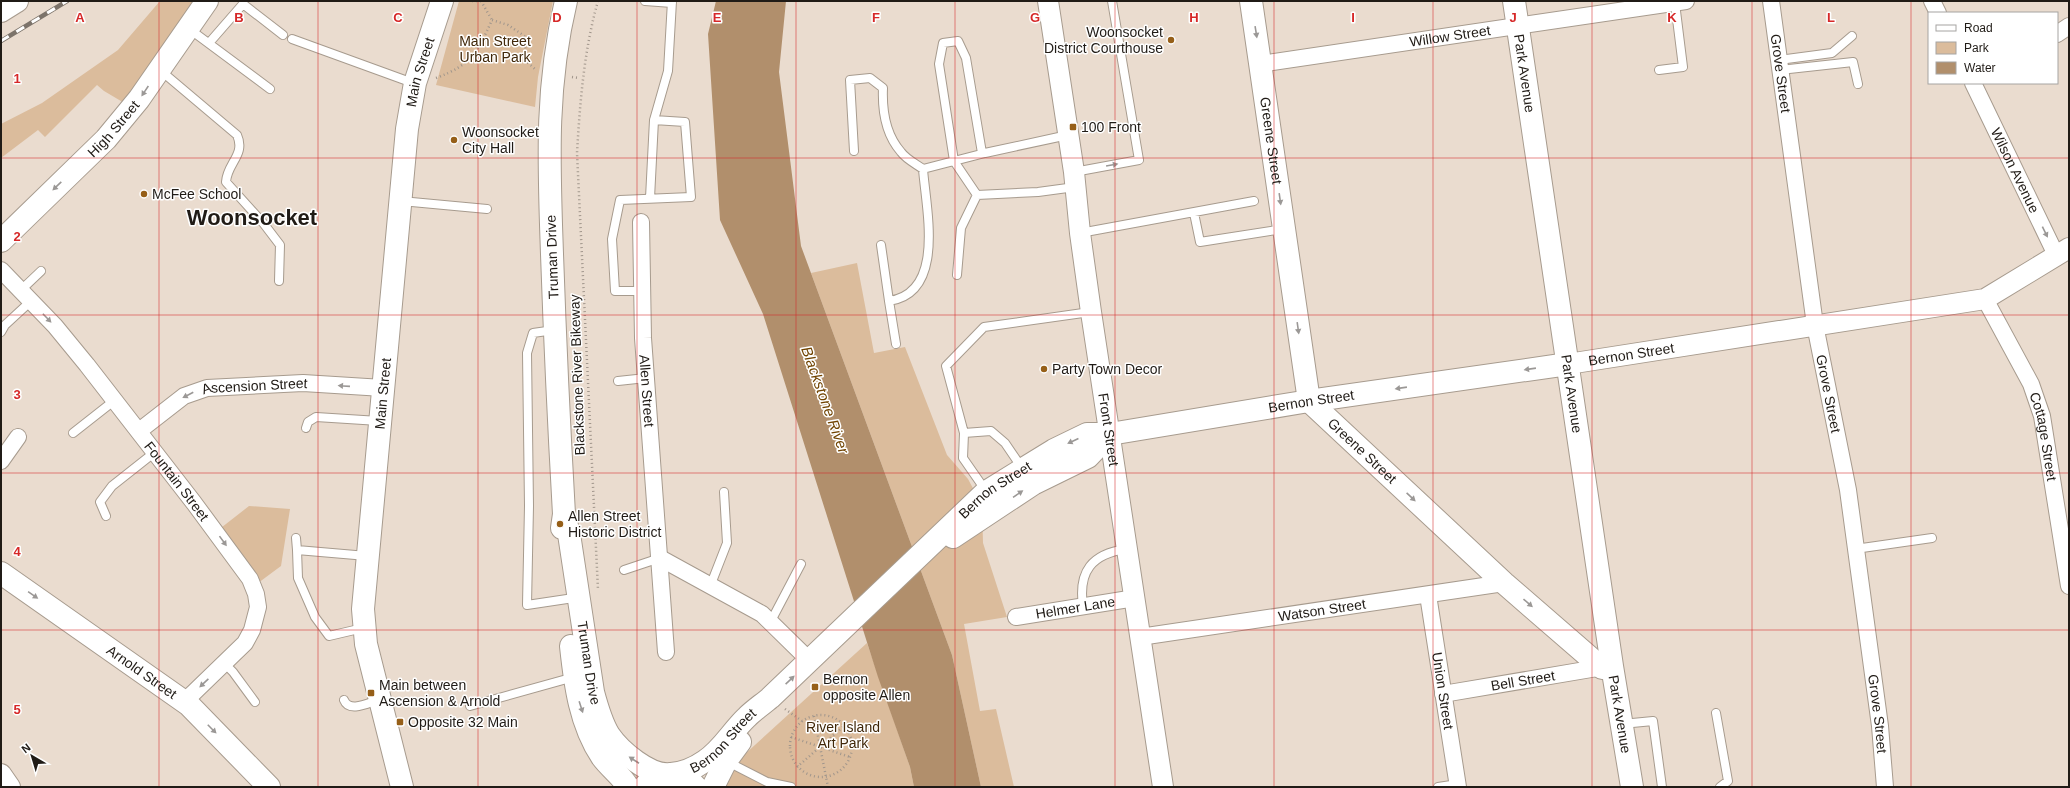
<svg xmlns="http://www.w3.org/2000/svg" width="2070" height="788" font-family="Arial,sans-serif">
<style>
.green{fill:#dbbc9c}
.water{fill:#b18f6c}
.lines{fill:none;stroke-linecap:round;stroke-linejoin:round}
.service-casing{stroke:#a79b8e;stroke-width:10}
.minor-casing{stroke:#a79b8e;stroke-width:18}
.tertiary-casing{stroke:#a79b8e;stroke-width:22}
.secondary-casing{stroke:#a79b8e;stroke-width:24}
.primary-casing{stroke:#a79b8e;stroke-width:24}
.path{stroke:#a1968c;stroke-width:2.5;stroke-dasharray:1 3;stroke-linecap:butt}
.service{stroke:#fff;stroke-width:8}
.minor{stroke:#fff;stroke-width:16}
.tertiary{stroke:#fff;stroke-width:20}
.secondary{stroke:#fff;stroke-width:22}
.primary{stroke:#fff;stroke-width:22}
.rail-casing{stroke:#7c736a;stroke-width:4.5}
.rail{stroke:#fff;stroke-width:3;stroke-dasharray:9;stroke-linecap:butt}
.oneway{fill:#9b9896}
.grid{fill:none;stroke:#d62828;stroke-width:1;stroke-opacity:0.55}
.poi-dot{fill:#965f18;stroke:#fff;stroke-width:1.5}
.labels{text-anchor:middle;stroke-width:3;stroke-linejoin:round;paint-order:stroke}
.poi-label{font-size:14px;fill:#201b16;stroke:#fff;text-anchor:start}
.street-label{font-size:14px;fill:#201b16;stroke:#fff}
.park-label{font-size:14px;fill:#402709;stroke:#fff}
.water-label{font-size:15px;font-style:italic;fill:#704300;stroke:#fff}
.town-label{font-size:22px;font-weight:bold;fill:#201b16;stroke:#fff}
.grid-label{font-size:13px;text-anchor:middle;font-weight:bold;fill:#d62828;stroke:#fff;stroke-width:3;stroke-linejoin:round;paint-order:stroke}
</style>
<rect width="100%" height="100%" fill="#eadccf"/>
<path class="green" d="M160,1H216L126,104L104,91L97,85L45,137L38,130L1,158V124L42,103L118,50Z
M459,1H553L538,77L535,107L436,85Z
M857,263L874,353L905,347L947,455L968,479L982,505L983,543L1007,617L964,624L980,711L996,709L1014,787H981L952,655L811,273Z
M249,506L290,509L281,566L254,586L217,531Z
M867,643L910,767L914,787H723L744,755Z"/>
<path class="water" d="M716,1H786L779,72L801,246L952,655L981,787H914L910,767L878,677L763,314L720,220L708,34Z"/>
<g class="lines">
<g class="service-casing">
<path id="service" d="M645,1L672,3
M188,28L270,89
M292,39L413,83
M209,43L243,4L283,35
M1779,60L1832,53L1852,36
M160,70L237,135C246,155 227,163 226,182L264,224L280,245L279,281
M1659,70L1683,67L1675,3
M1780,70L1853,62L1858,84
M854,151L850,80L870,78L883,88C882,111 885,134 901,152C906,159 916,164 923,169L985,153L1068,135
M982,153L966,58L958,41L943,43L939,64L954,161L977,195L1038,192L1075,187
M1074,172L1139,160L1112,1
M650,198L654,120L668,71L672,1
M401,201L487,209
M1194,213L1200,242L1283,229
M1080,233L1254,201
M881,245L889,301C946,293 926,209 923,169
M957,275L961,228L977,195
M21,290L41,271
M643,291H615L612,239L620,200L691,197L685,122L654,120
M889,301L896,344
M554,330L533,333L527,353L529,506L527,605L567,599
M1,332L5,325L31,301
M618,381L646,378
M306,428L308,422L316,417L379,421
M73,433L115,400
M964,433L991,431L1005,443L1022,468
M986,491L963,458L964,433L946,366L984,327L1090,312
M106,516L100,502L112,486L155,452
M296,538L297,550
M1855,549L1932,538
M624,570L660,558
M711,584L727,543L724,492
M1083,606C1078,571 1092,554 1126,549
M771,621L801,564
M363,628L329,636L315,617L298,578L297,550L367,556
M224,663L233,672L255,702
M344,700C349,713 368,703 378,700
M470,706L574,677
M1716,713L1728,781L1720,787
M1622,724L1653,721L1662,787
M726,761L767,782L791,787
M1438,787L1458,784"/>
</g>
<g class="minor-casing">
<g id="minor">
<path id="s1" d="M1771,1L1815,325L1848,490L1880,726L1885,787"/>
<path d="M1932,1L1938,13"/>
<path d="M2057,34L2069,26"/>
<path id="s2" d="M1260,64L1686,1"/>
<path id="s3" d="M1973,83L2057,257"/>
<path id="s4" d="M641,222L643,338L666,652"/>
<path id="s5" d="M1,270L55,326L87,365L194,503L250,579L256,594L258,607L252,630L245,643L184,702"/>
<path id="s6" d="M1985,299L2031,384L2042,416L2069,586"/>
<path id="s7" d="M139,431L184,396L207,388L303,383L383,388"/>
<path d="M1,461L18,437"/>
<path d="M660,558L762,614L810,661"/>
<path id="s8" d="M1428,595L1458,787"/>
<path id="s9" d="M1016,617L1135,598"/>
<path id="s10" d="M1140,637L1504,583"/>
<path id="s11" d="M1443,694L1609,666"/>
</g>
</g>
<g class="tertiary-casing">
<g id="tertiary">
<path id="s12" d="M1048,1L1074,172L1080,233L1091,312L1163,787"/>
<path id="s13" d="M1568,364L1985,299L2069,248"/>
<path d="M1,774L10,787"/>
</g>
</g>
<g class="secondary-casing">
<g id="secondary">
<path id="s14" d="M1251,1L1309,401L1504,583L1602,668"/>
<path d="M1,11L17,1"/>
<path id="s15" d="M1,241L106,139L139,99L207,1"/>
<path id="s16" d="M564,514L569,534L593,692C597,707 601,722 609,735C620,751 650,777 671,774C683,773 695,768 705,761C722,750 732,731 747,717C754,710 763,704 770,698L986,492L1054,450L1087,434H1110L1309,401L1568,364"/>
<path d="M562,528L564,514C559,427 555,341 552,254C549,166 545,88 566,1"/>
<path d="M953,537L1033,484L1088,457L1110,434"/>
<path id="s17" d="M1,573L189,705L269,787"/>
<path d="M571,646C575,684 580,724 602,757C610,768 621,775 628,787"/>
<path id="s18" d="M402,787L366,644L363,609L407,129L415,83L442,1"/>
<path d="M644,787C658,771 682,771 696,787"/>
<path d="M713,787L726,761L740,742"/>
</g>
</g>
<g class="primary-casing">
<g id="primary">
<path id="s19" d="M1514,1L1612,666L1632,787"/>
</g>
</g>
<path class="path" d="M472,1H481
M481,1L492,20
M598,1C584,50 580,102 577,153L598,590
M572,77L579,78
M436,78C471,65 477,53 492,20L508,25L529,39L525,43L526,61L536,70
M785,709L802,721
M790 746a31 31 0 1 1 62 0a31 31 0 1 1-62 0Z
M814,716L828,787
M791,737L850,757
M797,767L844,726"/>
<use href="#service" class="service"/>
<use href="#minor" class="minor"/>
<use href="#tertiary" class="tertiary"/>
<use href="#secondary" class="secondary"/>
<use href="#primary" class="primary"/>
<g class="rail-casing">
<path id="rail" d="M1,41L67,1"/>
</g>
<use href="#rail" class="rail"/>
</g>
<defs><path id="oneway-solid" d="M-6-.8H1V-3.2L6.5 0L1 3.2V.8H-6Z"/></defs>
<g class="oneway">
<use href="#oneway-solid" transform="translate(1256 32) rotate(81)"/>
<use href="#oneway-solid" transform="translate(145 91) rotate(124)"/>
<use href="#oneway-solid" transform="translate(1112 165) rotate(-10)"/>
<use href="#oneway-solid" transform="translate(57 186) rotate(136)"/>
<use href="#oneway-solid" transform="translate(1280 199) rotate(82)"/>
<use href="#oneway-solid" transform="translate(2045 232) rotate(64)"/>
<use href="#oneway-solid" transform="translate(47 318) rotate(46)"/>
<use href="#oneway-solid" transform="translate(1298 328) rotate(82)"/>
<use href="#oneway-solid" transform="translate(1530 369) rotate(172)"/>
<use href="#oneway-solid" transform="translate(344 386) rotate(-176)"/>
<use href="#oneway-solid" transform="translate(1401 388) rotate(172)"/>
<use href="#oneway-solid" transform="translate(188 395) rotate(152)"/>
<use href="#oneway-solid" transform="translate(1073 441) rotate(155)"/>
<use href="#oneway-solid" transform="translate(1018 494) rotate(-34)"/>
<use href="#oneway-solid" transform="translate(1411 497) rotate(43)"/>
<use href="#oneway-solid" transform="translate(223 541) rotate(54)"/>
<use href="#oneway-solid" transform="translate(33 595) rotate(35)"/>
<use href="#oneway-solid" transform="translate(1528 603) rotate(41)"/>
<use href="#oneway-solid" transform="translate(790 680) rotate(-43)"/>
<use href="#oneway-solid" transform="translate(204 683) rotate(137)"/>
<use href="#oneway-solid" transform="translate(581 707) rotate(72)"/>
<use href="#oneway-solid" transform="translate(212 729) rotate(45)"/>
<use href="#oneway-solid" transform="translate(634 760) rotate(-147)"/>
</g>
<path class="grid" d="M159,1V787M318,1V787M478,1V787M637,1V787M796,1V787M955,1V787M1115,1V787M1274,1V787M1433,1V787M1592,1V787M1752,1V787M1911,1V787M1,158H2069M1,315H2069M1,473H2069M1,630H2069"/>
<g class="poi-dot">
<circle cx="1171" cy="40" r="4"/>
<rect x="1069" y="123" width="8" height="8" rx="2"/>
<circle cx="454" cy="140" r="4"/>
<circle cx="144" cy="194" r="4"/>
<circle cx="1044" cy="369" r="4"/>
<circle cx="560" cy="524" r="4"/>
<rect x="811" y="683" width="8" height="8" rx="2"/>
<rect x="367" y="689" width="8" height="8" rx="2"/>
<rect x="396" y="718" width="8" height="8" rx="2"/>
</g>
<g class="labels">
<g class="poi-label">
<text x="1163" y="37" text-anchor="end">Woonsocket<tspan x="1163" dy="16">District Courthouse</tspan></text>
<text x="1081" y="132">100 Front</text>
<text x="462" y="137">Woonsocket<tspan x="462" dy="16">City Hall</tspan></text>
<text x="152" y="199">McFee School</text>
<text x="1052" y="374">Party Town Decor</text>
<text x="568" y="521">Allen Street<tspan x="568" dy="16">Historic District</tspan></text>
<text x="823" y="684">Bernon<tspan x="823" dy="16">opposite Allen</tspan></text>
<text x="379" y="690">Main between<tspan x="379" dy="16">Ascension &amp; Arnold</tspan></text>
<text x="408" y="727">Opposite 32 Main</text>
</g>
<g class="street-label">
<text dy="5" stroke="none"><textPath href="#s2" startOffset="192">Willow Street</textPath></text>
<text dy="5" stroke="none"><textPath href="#s18" startOffset="723">Main Street</textPath></text>
<text dy="5" stroke="none"><textPath href="#s19" startOffset="73">Park Avenue</textPath></text>
<text dy="5" stroke="none"><textPath href="#s1" startOffset="73">Grove Street</textPath></text>
<text dy="5" stroke="none"><textPath href="#s15" startOffset="159">High Street</textPath></text>
<text dy="5" stroke="none"><textPath href="#s14" startOffset="141">Greene Street</textPath></text>
<text dy="5" stroke="none"><textPath href="#s3" startOffset="97">Wilson Avenue</textPath></text>
<text transform="translate(552 257) rotate(-92)" y="5">Truman Drive</text>
<text dy="5" stroke="none"><textPath href="#s13" startOffset="64">Bernon Street</textPath></text>
<text transform="translate(577 375) rotate(-92)" y="5">Blackstone River Bikeway</text>
<text dy="5" stroke="none"><textPath href="#s7" startOffset="129">Ascension Street</textPath></text>
<text dy="5" stroke="none"><textPath href="#s4" startOffset="169">Allen Street</textPath></text>
<text dy="5" stroke="none"><textPath href="#s18" startOffset="399">Main Street</textPath></text>
<text dy="5" stroke="none"><textPath href="#s19" startOffset="397">Park Avenue</textPath></text>
<text dy="5" stroke="none"><textPath href="#s1" startOffset="397">Grove Street</textPath></text>
<text dy="5" stroke="none"><textPath href="#s16" startOffset="1072">Bernon Street</textPath></text>
<text dy="5" stroke="none"><textPath href="#s12" startOffset="433">Front Street</textPath></text>
<text dy="5" stroke="none"><textPath href="#s6" startOffset="151">Cottage Street</textPath></text>
<text dy="5" stroke="none"><textPath href="#s14" startOffset="477">Greene Street</textPath></text>
<text dy="5" stroke="none"><textPath href="#s5" startOffset="275">Fountain Street</textPath></text>
<text dy="5" stroke="none"><textPath href="#s16" startOffset="737">Bernon Street</textPath></text>
<text dy="5" stroke="none"><textPath href="#s9" startOffset="60">Helmer Lane</textPath></text>
<text dy="5" stroke="none"><textPath href="#s10" startOffset="184">Watson Street</textPath></text>
<text dy="5" stroke="none"><textPath href="#s16" startOffset="151">Truman Drive</textPath></text>
<text dy="5" stroke="none"><textPath href="#s17" startOffset="172">Arnold Street</textPath></text>
<text dy="5" stroke="none"><textPath href="#s11" startOffset="81">Bell Street</textPath></text>
<text dy="5" stroke="none"><textPath href="#s8" startOffset="97">Union Street</textPath></text>
<text dy="5" stroke="none"><textPath href="#s1" startOffset="721">Grove Street</textPath></text>
<text dy="5" stroke="none"><textPath href="#s19" startOffset="721">Park Avenue</textPath></text>
<text dy="5" stroke="none"><textPath href="#s16" startOffset="366">Bernon Street</textPath></text>
</g>
<g class="park-label">
<text x="495" y="46">Main Street<tspan x="495" dy="16">Urban Park</tspan></text>
<text x="843" y="732">River Island<tspan x="843" dy="16">Art Park</tspan></text>
</g>
<g class="water-label">
<text transform="translate(825 400) rotate(70)" y="5">Blackstone River</text>
</g>
<g class="town-label">
<text x="252" y="225">Woonsocket</text>
</g>
</g>
<g class="grid-label">
<text x="80" y="22">A</text>
<text x="239" y="22">B</text>
<text x="398" y="22">C</text>
<text x="557" y="22">D</text>
<text x="717" y="22">E</text>
<text x="876" y="22">F</text>
<text x="1035" y="22">G</text>
<text x="1194" y="22">H</text>
<text x="1353" y="22">I</text>
<text x="1513" y="22">J</text>
<text x="1672" y="22">K</text>
<text x="1831" y="22">L</text>
<text x="17" y="83">1</text>
<text x="17" y="241">2</text>
<text x="17" y="399">3</text>
<text x="17" y="556">4</text>
<text x="17" y="714">5</text>
</g>
<rect width="2070" height="788" fill="none" stroke="#201b16" stroke-width="4"/>
<rect x="1928" y="12" width="130" height="72" fill="#ffffff" stroke="#a6a4a2"/>
<rect x="1936" y="25" width="20" height="6" fill="#ffffff" stroke="#a6a4a2"/>
<text x="1964" y="32" font-size="12" fill="#201b16">Road</text>
<rect x="1936" y="42" width="20" height="12" fill="#dbbc9c" stroke="#a6a4a2"/>
<text x="1964" y="52" font-size="12" fill="#201b16">Park</text>
<rect x="1936" y="62" width="20" height="12" fill="#b18f6c" stroke="#a6a4a2"/>
<text x="1964" y="72" font-size="12" fill="#201b16">Water</text>
<g transform="translate(32 756) rotate(322)" stroke="#ffffff" stroke-width="3" paint-order="stroke">
<path d="M0-3L7 15L0 10L-7 15Z" fill="#201b16"/>
<text y="-6" font-size="11" font-weight="bold" text-anchor="middle" fill="#201b16">N</text>
</g>
</svg>
